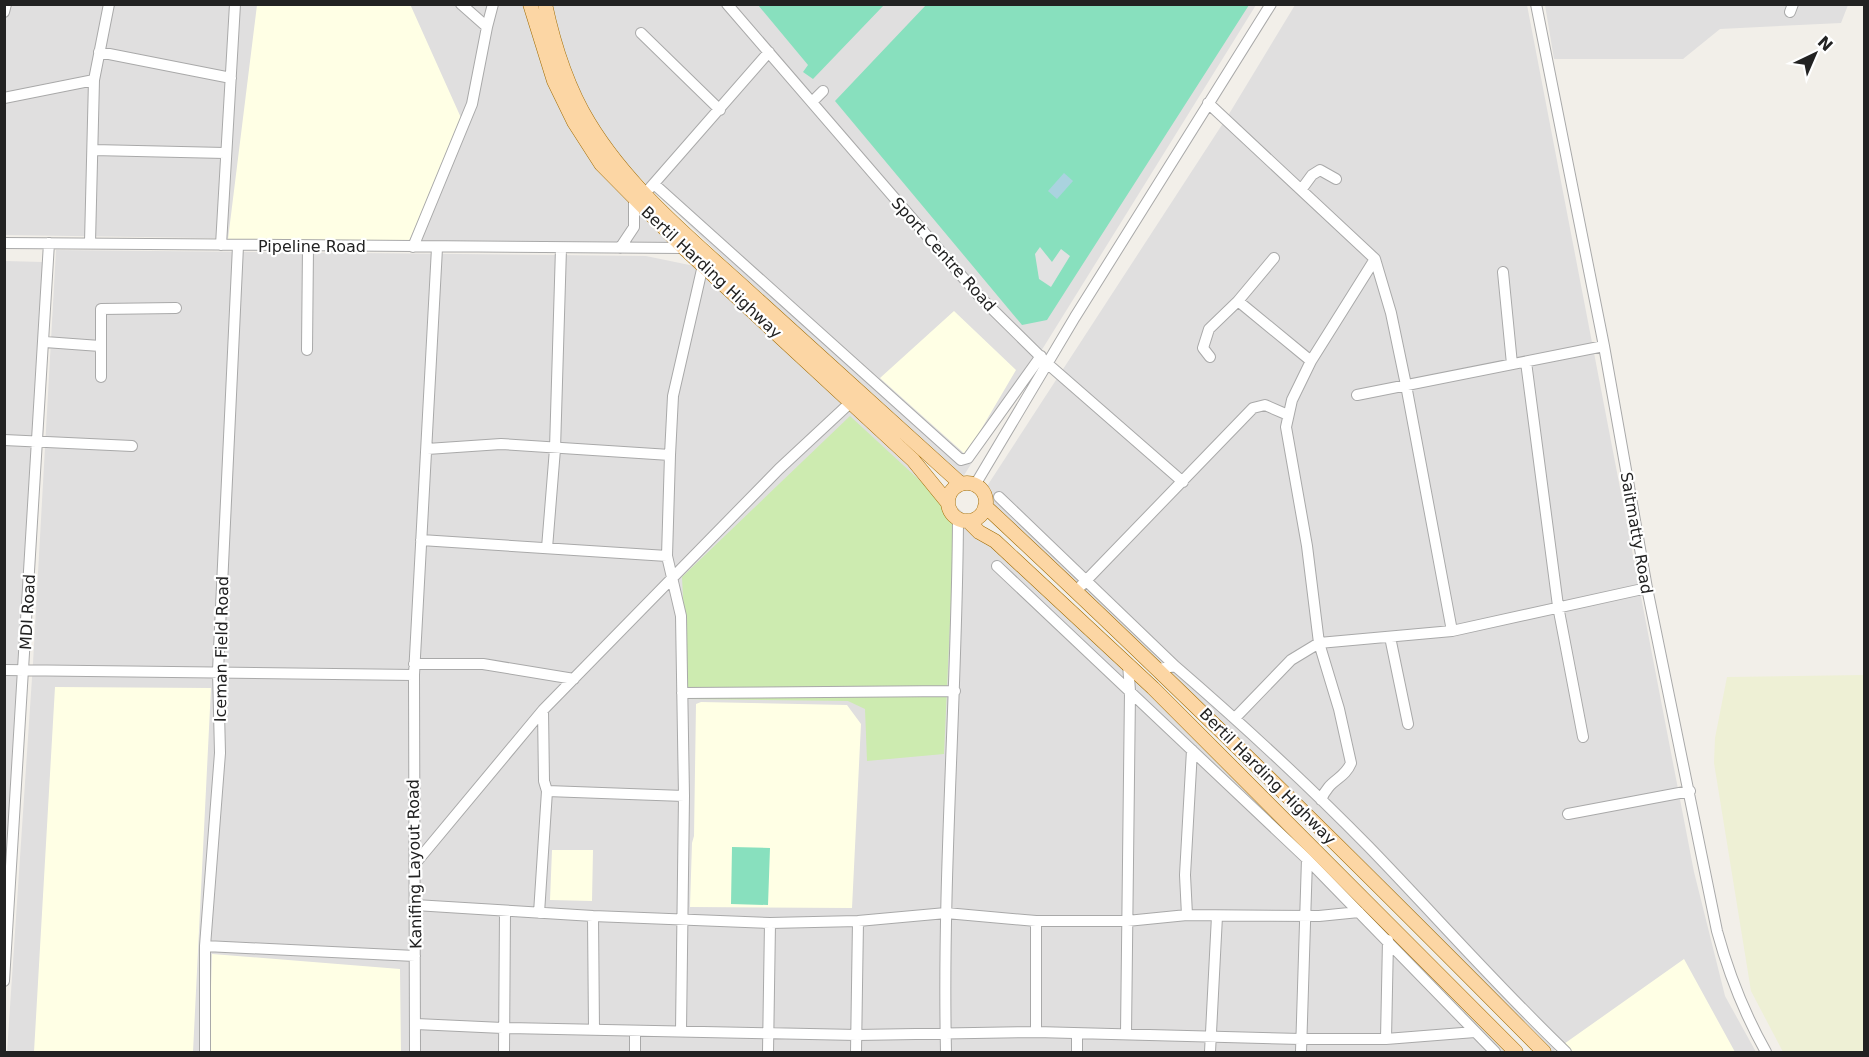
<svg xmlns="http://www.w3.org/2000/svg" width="1869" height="1057" font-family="'DejaVu Sans',sans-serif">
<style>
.residential{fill:#e0dfdf}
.education{fill:#ffffe5}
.farmland{fill:#eef0d5}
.grass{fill:#cdebb0}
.pitch{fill:#88e0be}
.parking{fill:#e2e2e2}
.water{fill:#aad3df}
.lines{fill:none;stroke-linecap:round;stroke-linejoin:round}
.minor-casing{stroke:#a9a9a9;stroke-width:12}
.major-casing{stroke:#a06b00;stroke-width:15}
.minor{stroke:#fff;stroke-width:10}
.major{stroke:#fcd6a4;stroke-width:14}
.labels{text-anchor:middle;stroke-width:4.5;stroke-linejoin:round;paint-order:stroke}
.street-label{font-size:16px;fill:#222;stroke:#fff}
</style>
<rect width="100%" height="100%" fill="#f2efe9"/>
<path class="residential" d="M531,4L564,111L681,245L5,235V5Z
M548,5H1256L958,485L602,141L560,57Z
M1295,5H1527L1694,872L1725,996L1756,1052H1547L978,500L1229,114Z
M1545,5H1848L1841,23L1720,29L1683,59H1554Z
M56,250L646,256L704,268L1116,657L1521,1052H7L33,663Z
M5,261L43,262L5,962Z"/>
<path class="education" d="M410,4L462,120L409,241L228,239L257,5Z
M954,311L1016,370L966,455L880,378Z
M55,687L211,688L193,1052H34Z
M701,702L847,705L861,724L852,908L690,907L692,843L694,836L696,704Z
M552,850H593L592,901L550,900Z
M212,954L400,969L401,1052H209Z
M1684,959L1735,1052L1554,1051Z"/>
<path class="farmland" d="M1864,675V1052H1783L1751,991L1714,763L1715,738L1727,677Z"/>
<path class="grass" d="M850,416L955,513L944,754L867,761L865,709L848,701L688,699L682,577Z"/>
<path class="pitch" d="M758,5H884L813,79L803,72L808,65Z
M926,5H1249L1047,320L1022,325L835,101Z
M732,847L770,848L768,905L731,904Z"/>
<path class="parking" d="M1040,247L1052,262L1061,249L1070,256L1051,287L1039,279L1035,254Z"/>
<path class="water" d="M1064,173L1073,181L1057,199L1048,191Z"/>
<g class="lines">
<g class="minor-casing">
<path id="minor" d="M727,4L979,296L1049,365L1183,482
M1536,4L1604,346L1647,588L1717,931C1729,975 1744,1013 1766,1052
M4,12L6,4
M1790,12L1793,4
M487,27L493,4
M641,33L720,110
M99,52L231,78
M4,98L94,80
M812,102L823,91
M1208,103L1375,259L1391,313L1406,385L1452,631
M93,150L225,153
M654,184L961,460L968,458L1041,356
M650,188L769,52
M1301,190L1312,175L1320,170L1336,179
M90,242L94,80L109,4
M4,243L684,248
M221,245L235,4
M413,247L472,104L487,27L461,4
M620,248L634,227V198
M1503,272L1512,364
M1238,301L1274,258
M45,342L100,346
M307,350L308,247
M1210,357L1203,348L1209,329L1238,301L1311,361
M1526,362L1558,606L1583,737
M101,377V309L176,308
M1357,395L1604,346
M4,440L132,446
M427,449L501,444L670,455
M975,485L1075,317L1271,4
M999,497L1175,666
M421,540L667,556
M547,548L555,449L561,248
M997,566L1307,859L1495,1052
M1076,591L1253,408L1265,405L1288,415
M1390,637L1408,724
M414,664H483L574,679
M1159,669L1175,666C1241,723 1306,783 1368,846C1434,914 1497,986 1566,1052
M4,670L414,675
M682,693L955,691
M543,710L544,781L547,791L684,796
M1235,718L1291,660L1319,643L1452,631L1647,588
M1321,800C1329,779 1344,780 1351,763L1339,709L1319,643L1307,546L1286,427L1292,400L1311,361L1375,259
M1568,814L1690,791
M414,865L543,710L779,469L851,402
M415,905L593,916L770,923L858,921L946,913L1036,921H1127L1187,915L1185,875L1192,750
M539,913L547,791
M1187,915L1319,916L1359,912
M593,916L594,1030
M205,946L415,956
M4,981L49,243
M416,1024L503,1028L857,1035L1036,1032L1301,1039H1386L1475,1032
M635,1031V1052
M681,1031L684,796L681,616L667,556L670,455L673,396L703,265
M1036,1032V921
M1077,1034V1052
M1126,1034L1130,691L1128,664
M1386,1039L1388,940
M205,1052V946L220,753L218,671L238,246
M415,1052L414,675L437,248
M504,1052L505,912
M768,1052L770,923
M856,1052L858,921
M946,1052C942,875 957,697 958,519
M1210,1052L1217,916
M1301,1052L1307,859"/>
</g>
<g class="major-casing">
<path id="major" d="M530,4L554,81L574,122L601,164L684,248L913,460L948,503
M545,4C554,46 567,87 589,123C629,189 692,240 748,291C819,356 890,420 961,484
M948 502a19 19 0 1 1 38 0a19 19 0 1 1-38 0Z
M985,506C1176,684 1361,867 1544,1052
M968,521L979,532L995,541L1153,688L1516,1052"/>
</g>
<use href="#minor" class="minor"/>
<use href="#major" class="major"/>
</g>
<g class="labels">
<g class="street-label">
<text x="312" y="252">Pipeline Road</text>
<text transform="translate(944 254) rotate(48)" y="6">Sport Centre Road</text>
<text transform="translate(712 272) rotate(43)" y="6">Bertil Harding Highway</text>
<text transform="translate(1637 533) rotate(80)" y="6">Saitmatty Road</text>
<text transform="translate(27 612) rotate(-87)" y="6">MDI Road</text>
<text transform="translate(221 649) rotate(-89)" y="6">Iceman Field Road</text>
<text transform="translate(1268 776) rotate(45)" y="6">Bertil Harding Highway</text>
<text transform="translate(414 864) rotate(-91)" y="6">Kanifing Layout Road</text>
</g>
</g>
<rect width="1869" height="1057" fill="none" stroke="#222222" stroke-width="12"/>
<g transform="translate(1815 54) rotate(44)" stroke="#ffffff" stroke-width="4.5" paint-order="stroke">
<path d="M0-4.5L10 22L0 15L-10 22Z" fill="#222222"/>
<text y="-9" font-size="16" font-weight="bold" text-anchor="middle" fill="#222222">N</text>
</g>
</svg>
